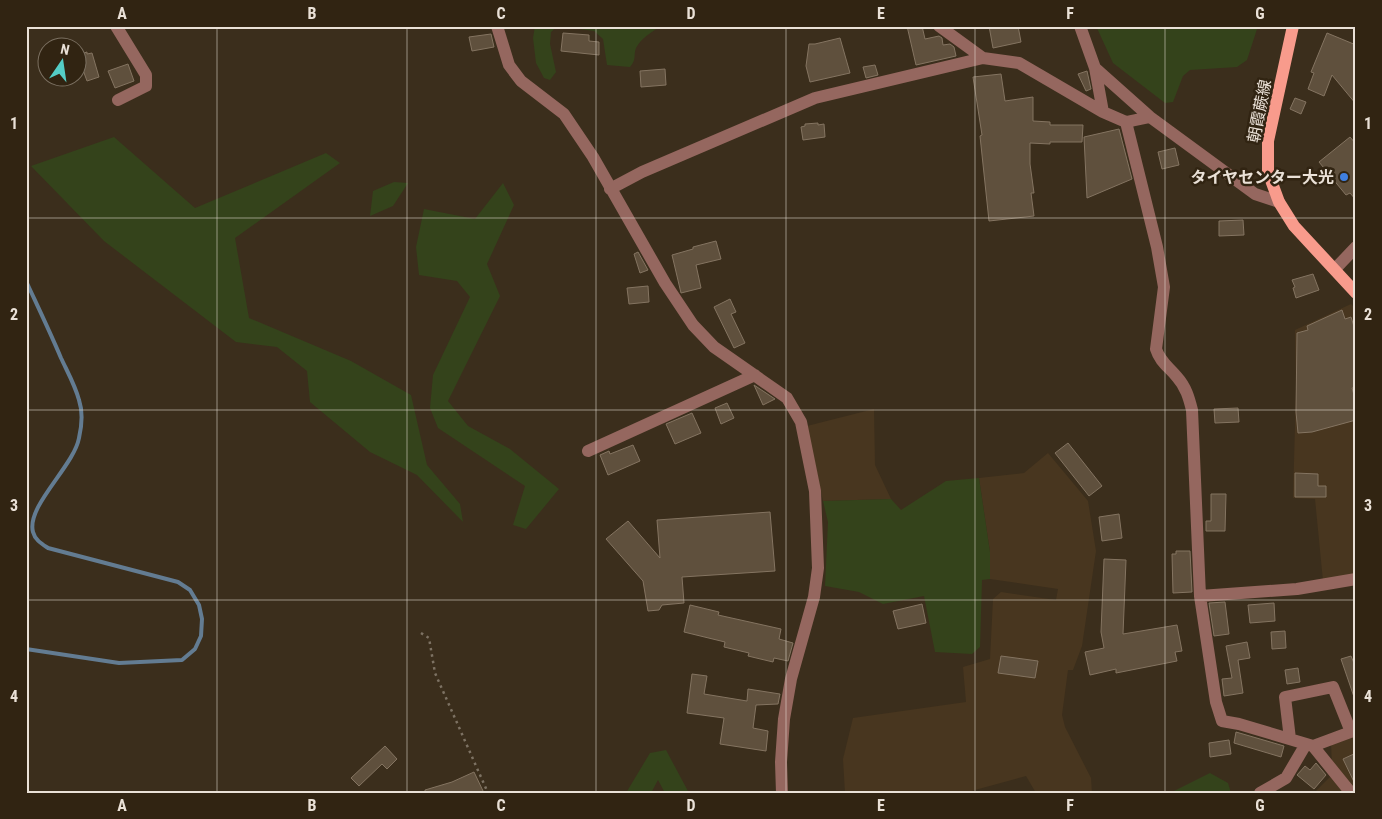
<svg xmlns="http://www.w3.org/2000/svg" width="1382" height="819" font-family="'Roboto Condensed','Noto Sans JP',sans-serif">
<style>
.built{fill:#48361f}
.green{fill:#34431b}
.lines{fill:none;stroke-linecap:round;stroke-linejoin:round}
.stream{stroke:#637c92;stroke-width:4}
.building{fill:#5f503d;stroke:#847461}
.path{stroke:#7d7263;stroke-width:2.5;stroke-dasharray:2.5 4;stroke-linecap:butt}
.minor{stroke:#95675f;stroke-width:12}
.major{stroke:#f89b8c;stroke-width:12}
.grid{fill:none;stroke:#eae1d7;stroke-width:1;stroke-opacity:0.55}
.shop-dot{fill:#3f7fe0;stroke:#312412;stroke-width:2}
.labels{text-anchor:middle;stroke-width:5;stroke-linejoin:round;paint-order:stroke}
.street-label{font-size:16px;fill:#eae1d7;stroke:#312412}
.poi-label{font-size:16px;font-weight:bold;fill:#eae1d7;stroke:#312412;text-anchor:end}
.neatline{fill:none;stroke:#eae1d7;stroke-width:2}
.grid-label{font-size:16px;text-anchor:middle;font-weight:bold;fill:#eae1d7}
</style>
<rect width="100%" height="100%" fill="#3b2e1c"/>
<path class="built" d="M1351,304L1356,309V574L1323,581L1315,499L1293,498L1296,390L1295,330Z
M874,409L875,465L891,499L823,501L807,426Z
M1048,453L1088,501L1096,551L1082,646L1073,670H1068L1062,715L1065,727L1091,778L1092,793H1036L1026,776L964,793H845L843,759L853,718L966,702L963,667L990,659L993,599L1001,592L1056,600L1058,589L990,579V552L979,478L1024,473Z
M1356,733V792L1332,767L1331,742Z
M1331,776L1345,793H1314Z"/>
<path class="green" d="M535,26H661C652,32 641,38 636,48C633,56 637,59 630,67L607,65L603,39L594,31L558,26L551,32L550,44L556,72L550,80L544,78L536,63L533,38Z
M1096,26H1258L1247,60L1237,67L1190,70L1183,76L1173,102L1165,103L1113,63Z
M114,137L195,208L326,153L340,163L235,238L249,318L351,361L411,395L427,465L460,504L463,522L417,475L370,452L310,402L307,371L277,347L236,342L104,241L31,166Z
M394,182L408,183L393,206L370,216L373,191Z
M503,183L514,205L487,264L500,296L448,401L468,426L510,449L559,489L526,529L513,525L525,486L438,428L430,408L433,375L470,297L457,281L419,275L416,247L424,209L475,219Z
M979,478L990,552V579L982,580L980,647L972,654L935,652L924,596L883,604L859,592L825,586L828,522L823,501L891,499L901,510L946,481Z
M666,750L689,793H665L658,780L651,793H626L650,753Z
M1210,773L1228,783L1231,793H1170Z"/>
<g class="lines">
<path class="stream" d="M26,281C38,307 50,332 61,358C67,371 75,385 79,400C83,412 82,425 79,438C74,466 26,506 33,532C35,540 42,544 48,548L178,582L190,590L199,605L202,619L201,636L195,649L182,660L119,663L26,649"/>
</g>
<path class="building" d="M907,26H922L925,39L939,36L942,38L943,45L950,44L954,47L956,56L916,65Z
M989,26H1018L1021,42L993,48Z
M563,33L589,35V41L599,42V55L561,51Z
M1327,33L1356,45V104L1332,75L1324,96L1308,89L1314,73L1311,72Z
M491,34L494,47L472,51L469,37Z
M840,38L850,73L810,82L806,66L809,44H815Z
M87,52V54L92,53L99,77L87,81L83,70L78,71V55Z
M128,64L134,81L115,88L108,71Z
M875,65L878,75L866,78L863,67Z
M665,69L666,85L641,87L640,71Z
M1087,71L1091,89L1086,91L1078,74Z
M1001,74L1005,101L1033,97V121L1050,122V125H1083L1082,142H1050V144L1030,143V164L1034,193H1031L1034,216L989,221L980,136L982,135L973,77Z
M1295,98L1306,102L1301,114L1290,109Z
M818,123V125L824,124L825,137L803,140L801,127L805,126V124Z
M1119,129L1132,179L1087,198L1084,137Z
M1350,137L1356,144V200L1350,193L1346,195L1319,162Z
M1175,148L1179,165L1162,169L1158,152Z
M1243,220L1244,235L1219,236V221Z
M716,241L721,259L696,265L701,288L681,293L672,255L693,249V247Z
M638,252L648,270L640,273L634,254Z
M1313,274L1319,290L1296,298L1293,288L1295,287L1292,280Z
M648,286L649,302L629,304L627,288Z
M730,299L736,312L731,314L745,343L734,348L714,307Z
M1342,310L1345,319L1351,317L1356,333V387L1352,388L1356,402V420L1312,432L1298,433L1296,412L1297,333L1308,330L1307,326Z
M754,385L775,399L763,405Z
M727,403L734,418L721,424L715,408Z
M1238,408L1239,422L1215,423L1214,409Z
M692,413L701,433L675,444L666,424Z
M1068,443L1102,486L1089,496L1055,453Z
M633,445L640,461L608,475L600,455L609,451L610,454Z
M1295,473L1318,474V486H1326V497H1295Z
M1211,494H1226L1225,531H1206V521H1211Z
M770,512L775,571L682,577L684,603L662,605L659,610L648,611L643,581L606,539L628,521L660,558L657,520Z
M1119,514L1122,538L1102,541L1099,517Z
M1176,551H1190L1192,592L1173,593L1172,554H1176Z
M1104,559L1126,560L1123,634L1177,625L1182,651L1175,652L1177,661L1116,673V669L1090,675L1085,652L1104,648L1101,632Z
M1225,602L1229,634L1214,636L1209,603Z
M1274,603L1275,621L1250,623L1248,605Z
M922,604L926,623L898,629L893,611Z
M690,605L719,612L718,615L781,629L779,639L793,643L788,661L774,658L773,662L748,656L749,653L724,647L725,642L684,632Z
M1285,631L1286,648L1272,649L1271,632Z
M1247,642L1250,658L1238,660L1243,693L1224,696L1222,679L1232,678L1226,646Z
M1001,656L1038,661L1035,678L998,673Z
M1351,656L1356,668V697H1354L1341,659Z
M1298,668L1300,682L1287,684L1285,670Z
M692,674L707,676L704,694L747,701L748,689L780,694L778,704L756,705L753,728L768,731L766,751L720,744L724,718L687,713Z
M1236,732L1284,746L1281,757L1234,743Z
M1229,740L1231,754L1210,757L1209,743Z
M385,746L397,759L387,769L382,764L359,786L351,778Z
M1356,753V786L1343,759Z
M1316,763L1326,775L1314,789L1297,775L1305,766L1310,770Z
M474,772L484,793H425V790L452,782Z"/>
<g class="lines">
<path class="path" d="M421,633L429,638L435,673L488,793"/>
<path class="minor" d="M116,26L146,75V86L118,100
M497,26L509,65L521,81L564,114L593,157L665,283L693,325L714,347L787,398L801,422L815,491L818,568L814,597L791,679L784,719L781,762L782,793
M939,26L983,58
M1080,26L1095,68L1150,117L1255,194L1279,202
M1103,112L1126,122
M1150,117L1126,122L1157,247L1164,287L1156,349C1160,362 1169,367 1177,377C1186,387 1189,398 1192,410L1200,596L1216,702L1222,721L1239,724L1313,746L1356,730
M610,189L642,172L815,98L983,58L1019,63L1103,112L1095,68
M1335,269L1356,247
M588,451L755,375
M1200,596L1297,589L1356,579
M1290,739L1285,697L1333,687L1351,732
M1313,746L1351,793
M1260,793L1286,778L1306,744"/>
<path class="major" d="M1293,26L1268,141V172L1279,202L1294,226L1356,293"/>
</g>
<path class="grid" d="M217,26V793M407,26V793M596,26V793M786,26V793M975,26V793M1165,26V793M26,218H1356M26,410H1356M26,600H1356"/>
<circle class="shop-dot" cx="1344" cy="177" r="5"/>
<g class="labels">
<g class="street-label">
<text transform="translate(1259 111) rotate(-79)" y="6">朝霞蕨線</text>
</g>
<g class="poi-label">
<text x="1334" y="183">タイヤセンター大光</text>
</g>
</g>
<rect width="1382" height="819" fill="none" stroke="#312412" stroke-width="55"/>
<g transform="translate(62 62) rotate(13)"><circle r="24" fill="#312412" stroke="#7b7061"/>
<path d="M0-4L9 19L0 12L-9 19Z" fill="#54cdc6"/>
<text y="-8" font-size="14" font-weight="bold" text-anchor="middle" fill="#eae1d7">N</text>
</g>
<rect x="28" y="28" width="1326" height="764" class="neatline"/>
<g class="grid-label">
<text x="122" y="19">A</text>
<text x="312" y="19">B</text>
<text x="501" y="19">C</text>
<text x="691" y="19">D</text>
<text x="881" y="19">E</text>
<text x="1070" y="19">F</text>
<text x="1260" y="19">G</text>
<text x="14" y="129">1</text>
<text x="1368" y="129">1</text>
<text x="14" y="320">2</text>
<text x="1368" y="320">2</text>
<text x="14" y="511">3</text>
<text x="1368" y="511">3</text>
<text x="14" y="702">4</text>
<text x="1368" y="702">4</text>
<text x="122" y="811">A</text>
<text x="312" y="811">B</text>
<text x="501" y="811">C</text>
<text x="691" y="811">D</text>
<text x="881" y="811">E</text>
<text x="1070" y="811">F</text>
<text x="1260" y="811">G</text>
</g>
</svg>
